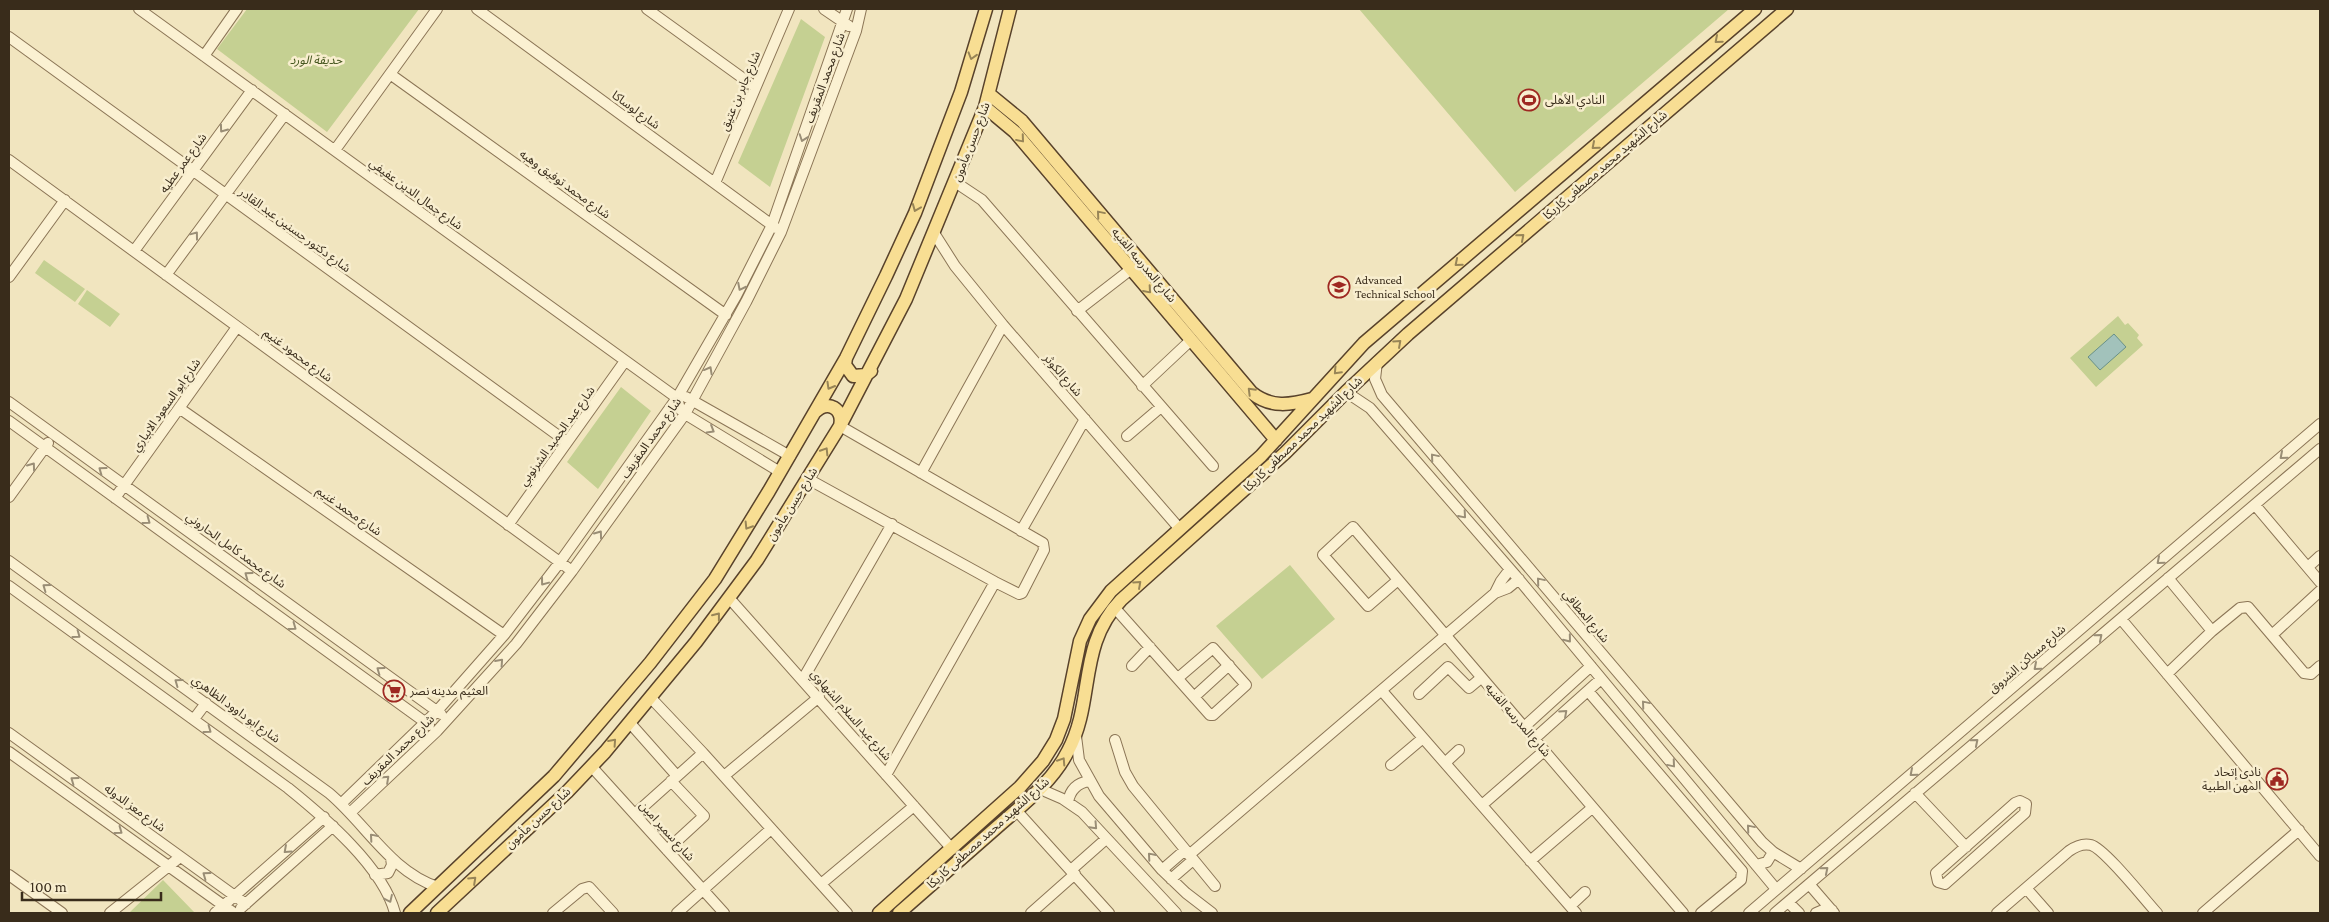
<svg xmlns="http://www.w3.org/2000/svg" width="2329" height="922" font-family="'Crimson Pro','Noto Sans Arabic',serif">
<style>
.green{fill:#c5d092}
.water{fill:#a2c2bb;stroke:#699189}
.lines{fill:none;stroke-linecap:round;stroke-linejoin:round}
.minor-casing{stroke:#8b7556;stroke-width:12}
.major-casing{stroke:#58422b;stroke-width:15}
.minor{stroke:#fbf1d2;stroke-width:10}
.major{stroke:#f8de93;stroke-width:12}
.oneway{stroke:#988557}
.oneway2{stroke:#9a8e76}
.labels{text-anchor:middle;stroke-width:5;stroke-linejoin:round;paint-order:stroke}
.park-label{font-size:12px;font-style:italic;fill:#465720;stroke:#f8eecf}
.street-label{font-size:12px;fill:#392c1b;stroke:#f8eecf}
.poi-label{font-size:12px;fill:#392c1b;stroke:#f8eecf;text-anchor:start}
</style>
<rect width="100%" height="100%" fill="#f1e5bf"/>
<path class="green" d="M247,9H419L327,132L217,49Z
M1359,9H1729L1515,192Z
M801,19L825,37L770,187L738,163Z
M44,260L85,289L75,302L35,273Z
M87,290L120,314L110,327L78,304Z
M2118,316L2125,325L2128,323L2139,335L2137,338L2143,345L2096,387L2070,358Z
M621,387L651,411L598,489L567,462Z
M1290,565L1335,619L1262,679L1216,626Z
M163,880L195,913H129Z"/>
<path class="water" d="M2114,334L2126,347L2100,370L2088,357Z"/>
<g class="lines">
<g class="minor-casing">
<path id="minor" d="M139,9L677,398L680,409L685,414L780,472
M477,9L776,228
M647,9L755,87
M824,9L849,26
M9,37L567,442
M204,56L237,9
M390,74L726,315
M335,150L437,9
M9,160L572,571
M955,182L982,200L1213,466
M715,183L789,9
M934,233L955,266L1003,325L1179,528
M134,251L252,90
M166,275L285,114
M9,277L65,200
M1077,311L1130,270
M1377,362L1375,379L1382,395L1762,842L1773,852L1801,869
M1142,386L1191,340
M1346,392L1370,408L1516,576L1776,889
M686,397L790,456
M9,402L441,714
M179,408L504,635
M9,421L429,725
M1127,436L1161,407
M921,473L1003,325
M808,479L995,582L1019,594L1022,593L1044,550L1043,543L840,426
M9,497L48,443
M115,498L237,327
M2255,505L2320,582
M508,525L625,361
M1021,531L1085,419
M9,561L329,793C366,824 391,872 438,887
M2308,567L2320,556
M2168,578L2212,631L2240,608L2248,607L2304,673L2311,674L2320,666
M1398,580L1368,606L1323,555L1353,527L1683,913
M9,586L288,788C324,817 383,867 395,913
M1495,593L1501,581L1510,569
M730,599L952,849
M1114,607L1210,715H1213L1246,685L1213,648L1178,678
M2121,619L2320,856
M2272,635L2320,591
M1132,666L1150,647
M2167,674L2212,631
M803,679L892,524
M1382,691L1576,913
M1588,691L1742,871L1741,880L1701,913
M1419,694L1448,667L1469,688L1481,678
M650,697L703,753L847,913
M1194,697L1229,665
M194,719L206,703
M630,723L677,776
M1524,727L1591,666
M9,733L246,904
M1076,736L1079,760L1099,796L1162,870L1186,893L1212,913
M1534,739L1601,679
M1115,740L1125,772L1133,786L1215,886
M9,752L234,913
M1445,763L1459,750
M1391,765L1423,738
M591,766L724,913
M886,775L995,582
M724,776L819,697
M1040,789L1063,799L1082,812L1176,913
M1915,793L1966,847
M2020,801L2026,804L2025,813L1945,884L1938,882L1936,873L2015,803Z
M1068,802C1070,790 1077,783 1089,781
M342,803L437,711L504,635L560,562L677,398L736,296L772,225L847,9
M1482,805L1544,751
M1016,810L1109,913
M351,812L437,731L516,644L572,571L685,414L746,302L781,232L856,31L861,9
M635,814L703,753
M667,850L704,816L671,781
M1189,855L1495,593L1508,588L1519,579
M1530,861L1592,808
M1756,865L1767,862L1773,852
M1071,870L1106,839
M1162,870L1185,850
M9,875L62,913
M375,875L388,873L392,865L391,858
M1171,879L1193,860
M821,884L914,806
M1809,884L1834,913
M2026,888L2048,913
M1788,902L1799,913
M1570,906L1585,892
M241,908L333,826
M110,913L180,857
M215,913L324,817
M553,913L582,889L589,887L613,913
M677,913L771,829
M1031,913L1075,874
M1749,913L2320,424
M1775,913L2320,449
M1816,913L1823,910H1832
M1997,913L2069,851C2076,846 2083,843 2091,845C2105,849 2145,900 2157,913
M2203,913L2299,830"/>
</g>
<g class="major-casing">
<path id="major" d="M989,94L1022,121L1252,393C1271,408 1290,405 1312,399
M985,107L1015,132L1276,440
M846,358L845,365L853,376L866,375L871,371
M815,412C828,399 844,409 840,426
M410,913L554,776L650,663L715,579L769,491L846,358L886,276L915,213L961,92L986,9
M437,913L567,792L605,752L696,642L757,560L840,426L906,299L985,107L1010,9
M879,913L1020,787L1043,761L1056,740L1064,719L1080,641L1090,619L1111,591L1261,456L1364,343L1755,9
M899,913C931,885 964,856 996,828C1022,805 1052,783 1068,751C1095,701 1077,646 1121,600L1285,453L1346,392L1408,334L1787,9"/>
</g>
<use href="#minor" class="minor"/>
<use href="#major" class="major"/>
</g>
<defs><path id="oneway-chevron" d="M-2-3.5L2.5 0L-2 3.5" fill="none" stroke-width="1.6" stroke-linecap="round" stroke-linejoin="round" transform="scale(1.25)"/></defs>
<g class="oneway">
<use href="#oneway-chevron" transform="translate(1718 40) rotate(139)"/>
<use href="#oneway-chevron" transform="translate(972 56) rotate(107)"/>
<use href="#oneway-chevron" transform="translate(1021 139) rotate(50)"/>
<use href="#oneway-chevron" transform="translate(1595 146) rotate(139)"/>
<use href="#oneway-chevron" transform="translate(916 208) rotate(112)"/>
<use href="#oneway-chevron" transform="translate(1100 214) rotate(-130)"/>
<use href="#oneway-chevron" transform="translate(1521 237) rotate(-41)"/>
<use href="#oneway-chevron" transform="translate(1458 263) rotate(140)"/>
<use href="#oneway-chevron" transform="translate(1148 290) rotate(49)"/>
<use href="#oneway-chevron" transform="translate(1398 343) rotate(-42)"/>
<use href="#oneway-chevron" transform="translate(1337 371) rotate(133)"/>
<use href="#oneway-chevron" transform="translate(830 386) rotate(120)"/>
<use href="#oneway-chevron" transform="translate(1251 391) rotate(-135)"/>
<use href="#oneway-chevron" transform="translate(825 451) rotate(-58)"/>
<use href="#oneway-chevron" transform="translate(748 526) rotate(122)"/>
<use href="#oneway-chevron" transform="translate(1138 584) rotate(-42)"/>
<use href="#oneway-chevron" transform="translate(717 616) rotate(-52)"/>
<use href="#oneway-chevron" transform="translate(613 742) rotate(-48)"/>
<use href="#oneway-chevron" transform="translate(1062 761) rotate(-57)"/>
<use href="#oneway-chevron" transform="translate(473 880) rotate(-43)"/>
</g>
<g class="oneway2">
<use href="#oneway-chevron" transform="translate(223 129) rotate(126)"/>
<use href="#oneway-chevron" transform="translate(803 138) rotate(109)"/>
<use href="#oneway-chevron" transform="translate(195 235) rotate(-53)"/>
<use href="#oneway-chevron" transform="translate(741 287) rotate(117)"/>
<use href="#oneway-chevron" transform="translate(709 370) rotate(-61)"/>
<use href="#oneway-chevron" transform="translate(711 430) rotate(31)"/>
<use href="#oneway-chevron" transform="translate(2283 456) rotate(139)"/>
<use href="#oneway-chevron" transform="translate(1434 457) rotate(-130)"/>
<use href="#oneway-chevron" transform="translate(32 466) rotate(-54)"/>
<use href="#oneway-chevron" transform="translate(102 470) rotate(-144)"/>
<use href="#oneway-chevron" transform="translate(1463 515) rotate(49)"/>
<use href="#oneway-chevron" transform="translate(147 521) rotate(36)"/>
<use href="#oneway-chevron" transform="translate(599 534) rotate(-54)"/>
<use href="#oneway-chevron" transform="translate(2160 561) rotate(139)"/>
<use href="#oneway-chevron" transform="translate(248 575) rotate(-144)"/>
<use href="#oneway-chevron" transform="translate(1540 581) rotate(-130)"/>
<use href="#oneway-chevron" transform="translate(544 582) rotate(127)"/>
<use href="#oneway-chevron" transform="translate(46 587) rotate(-144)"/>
<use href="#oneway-chevron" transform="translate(293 627) rotate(36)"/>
<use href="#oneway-chevron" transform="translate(77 635) rotate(36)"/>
<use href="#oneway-chevron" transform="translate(2099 637) rotate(-40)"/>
<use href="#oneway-chevron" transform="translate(1568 639) rotate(51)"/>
<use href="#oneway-chevron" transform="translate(500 662) rotate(-48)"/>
<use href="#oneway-chevron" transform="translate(2037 667) rotate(139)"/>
<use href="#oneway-chevron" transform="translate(380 670) rotate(-144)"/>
<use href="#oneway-chevron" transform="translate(178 682) rotate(-144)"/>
<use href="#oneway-chevron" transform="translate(1645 704) rotate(-130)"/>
<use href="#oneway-chevron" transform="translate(1564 713) rotate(-42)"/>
<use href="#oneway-chevron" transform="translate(208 730) rotate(36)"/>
<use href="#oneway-chevron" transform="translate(1975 742) rotate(-40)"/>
<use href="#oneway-chevron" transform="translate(1672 764) rotate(50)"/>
<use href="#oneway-chevron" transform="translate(1913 773) rotate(139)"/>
<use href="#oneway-chevron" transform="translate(386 779) rotate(-43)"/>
<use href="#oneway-chevron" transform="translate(74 780) rotate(-144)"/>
<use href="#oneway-chevron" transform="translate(1094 826) rotate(47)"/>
<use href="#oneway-chevron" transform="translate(1750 828) rotate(-130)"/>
<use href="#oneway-chevron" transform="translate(119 831) rotate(36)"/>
<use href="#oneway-chevron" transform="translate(373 837) rotate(-131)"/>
<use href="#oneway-chevron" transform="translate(287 850) rotate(138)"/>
<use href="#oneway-chevron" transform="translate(1151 856) rotate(-131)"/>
<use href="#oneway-chevron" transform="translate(1825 870) rotate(-40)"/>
<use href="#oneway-chevron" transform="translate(206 875) rotate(-144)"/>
<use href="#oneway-chevron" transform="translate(389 899) rotate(65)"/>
</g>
<defs>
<g id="stadium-ring" transform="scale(1.125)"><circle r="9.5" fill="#f8eecf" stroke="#9e2821" stroke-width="1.5"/><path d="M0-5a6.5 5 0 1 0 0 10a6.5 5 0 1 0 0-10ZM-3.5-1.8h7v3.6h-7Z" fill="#9e2821"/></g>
<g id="school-ring" transform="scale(1.125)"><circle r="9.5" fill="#f8eecf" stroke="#9e2821" stroke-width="1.5"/><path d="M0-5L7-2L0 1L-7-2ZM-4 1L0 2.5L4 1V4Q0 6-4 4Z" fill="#9e2821"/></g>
<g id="supermarket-ring" transform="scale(1.125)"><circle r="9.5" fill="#f8eecf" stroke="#9e2821" stroke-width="1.5"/><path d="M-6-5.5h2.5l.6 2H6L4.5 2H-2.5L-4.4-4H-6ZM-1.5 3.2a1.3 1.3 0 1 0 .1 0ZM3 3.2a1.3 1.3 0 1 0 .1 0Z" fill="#9e2821"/></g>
<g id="civic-ring" transform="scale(1.125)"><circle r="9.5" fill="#f8eecf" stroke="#9e2821" stroke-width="1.5"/><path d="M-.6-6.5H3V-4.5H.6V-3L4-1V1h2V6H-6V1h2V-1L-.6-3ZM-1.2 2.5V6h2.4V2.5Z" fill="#9e2821"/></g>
</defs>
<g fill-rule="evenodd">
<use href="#stadium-ring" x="1529" y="100"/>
<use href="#school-ring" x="1339" y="287"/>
<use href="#supermarket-ring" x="394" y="691"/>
<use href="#civic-ring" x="2277" y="779"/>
</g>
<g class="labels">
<g class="park-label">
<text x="316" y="64">حديقة الورد</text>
</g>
<g class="street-label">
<text transform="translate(825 78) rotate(-70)" y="4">شارع محمد المقريف</text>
<text transform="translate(740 91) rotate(-67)" y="4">شارع جابر بن عتيق</text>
<text transform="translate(636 110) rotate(36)" y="4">شارع لوساكا</text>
<text transform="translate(971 142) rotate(-69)" y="4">شارع حسن مأمون</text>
<text transform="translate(183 163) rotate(-54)" y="4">شارع عمر عطيه</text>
<text transform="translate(1605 165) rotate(-41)" y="4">شارع الشهيد محمد مصطفى كاريكا</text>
<text transform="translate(565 184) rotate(36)" y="4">شارع محمد توفيق وهبه</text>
<text transform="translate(416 194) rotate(36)" y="4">شارع جمال الدين عفيفي</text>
<text transform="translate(295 230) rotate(36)" y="4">شارع دكتور حسنين عبد القادر</text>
<text transform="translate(1144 265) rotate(50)" y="4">شارع المدرسه الفنيه</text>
<text transform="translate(298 355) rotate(36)" y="4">شارع محمود غنيم</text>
<text transform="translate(1063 375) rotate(49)" y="4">شارع الكوثر</text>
<text transform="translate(166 405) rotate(-55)" y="4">شارع ابو السعود الابياري</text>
<text transform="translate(1303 434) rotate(-44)" y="4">شارع الشهيد محمد مصطفى كاريكا</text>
<text transform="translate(557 436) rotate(-54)" y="4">شارع عبد الحميد الشرنوبي</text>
<text transform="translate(651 438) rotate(-55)" y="4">شارع محمد المقريف</text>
<text transform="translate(792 504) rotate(-58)" y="4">شارع حسن مأمون</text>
<text transform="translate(349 511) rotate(35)" y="4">شارع محمد غنيم</text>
<text transform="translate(236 550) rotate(36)" y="4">شارع محمد كامل الحاروني</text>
<text transform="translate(1586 616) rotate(50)" y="4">شارع المطافي</text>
<text transform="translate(2027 659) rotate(-41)" y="4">شارع مساكن الشروق</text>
<text transform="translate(236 709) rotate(36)" y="4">شارع ابو داوود الظاهري</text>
<text transform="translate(851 715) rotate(49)" y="4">شارع عبد السلام الشهاوي</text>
<text transform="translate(1518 720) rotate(49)" y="4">شارع المدرسه الفنيه</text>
<text transform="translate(398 750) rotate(-44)" y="4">شارع محمد المقريف</text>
<text transform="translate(135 808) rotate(36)" y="4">شارع معز الدوله</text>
<text transform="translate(538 818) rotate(-43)" y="4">شارع حسن مأمون</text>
<text transform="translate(667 831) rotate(48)" y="4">شارع سمير امين</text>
<text transform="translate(988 833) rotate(-42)" y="4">شارع الشهيد محمد مصطفى كاريكا</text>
</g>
<g class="poi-label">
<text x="1545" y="104">النادي الأهلى</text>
<text x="1355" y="284">Advanced<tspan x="1355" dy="14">Technical School</tspan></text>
<text x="410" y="695">العثيم مدينه نصر</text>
<text x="2261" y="776" text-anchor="end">نادى إتحاد<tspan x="2261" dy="14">المهن الطبية</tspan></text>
</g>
</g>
<rect width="2329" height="922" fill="none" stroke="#392c1b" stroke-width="20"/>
<path d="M22 892v8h139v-8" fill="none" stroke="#392c1b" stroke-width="2.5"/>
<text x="30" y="892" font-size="15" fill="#392c1b" stroke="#f8eecf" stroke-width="4" paint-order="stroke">100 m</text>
</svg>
